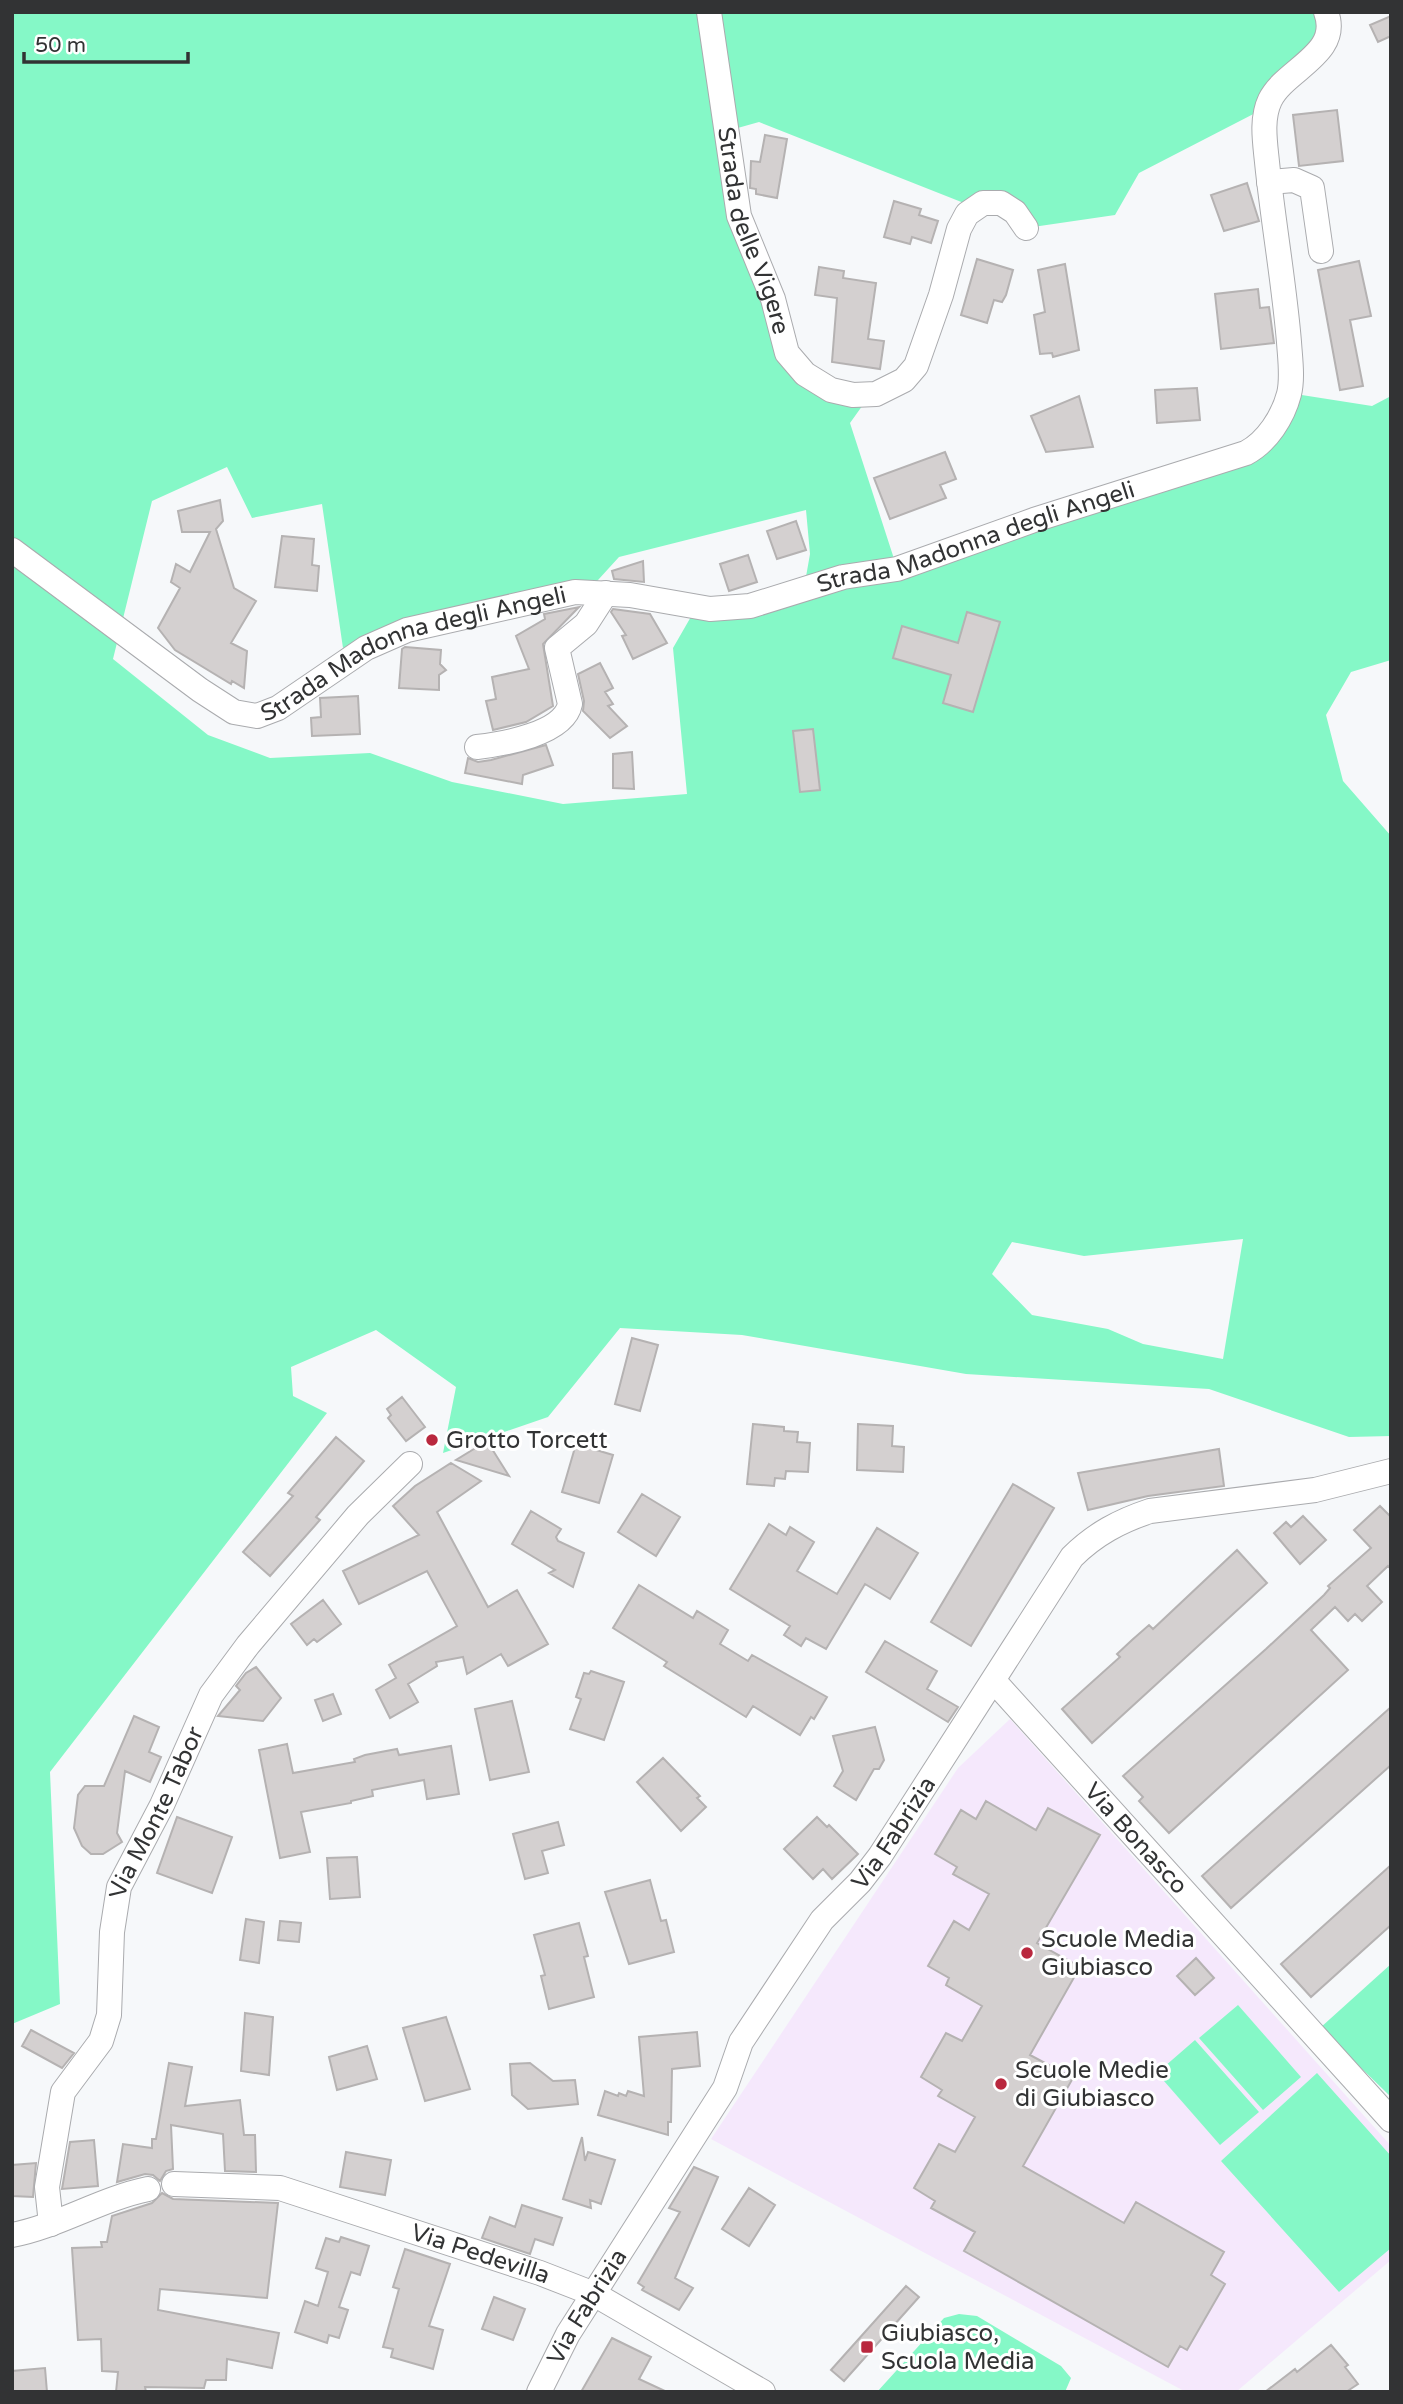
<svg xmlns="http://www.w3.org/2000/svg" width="1403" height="2404" font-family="'Varela Round',sans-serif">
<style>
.education{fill:#f5e8fc}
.green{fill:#85f8c7;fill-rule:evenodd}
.building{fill:#d4d0d0;stroke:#b5b2b2;stroke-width:2}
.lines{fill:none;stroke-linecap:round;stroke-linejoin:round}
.street-casing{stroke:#aaabae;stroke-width:26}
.street{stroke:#fff;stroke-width:24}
.poi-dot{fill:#b9283e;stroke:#fff;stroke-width:2.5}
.labels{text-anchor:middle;stroke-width:6;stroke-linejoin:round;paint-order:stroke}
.street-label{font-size:24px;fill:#323334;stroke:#fff}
.poi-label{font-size:24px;fill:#323334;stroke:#fff;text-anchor:start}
</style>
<rect width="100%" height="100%" fill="#f6f8fa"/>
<path class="education" d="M1010,1719L1391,2146V2260L1236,2392H1186L711,2139L958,1768Z"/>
<path class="green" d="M12,12H1326L1329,21L1267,107L1139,173L1115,215L1026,228L1021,218L974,207L759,122L727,131L794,363L870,395L850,423L897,568L1246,453L1289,393L1372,406L1391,396V660L1351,672L1326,715L1343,781L1391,836V1436L1349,1437L1209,1389L966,1374L742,1335L620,1328L548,1417L443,1453L456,1387L376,1330L291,1367L293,1396L327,1413L50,1772L60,2004L12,2024ZM227,467L252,518L322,504L343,648L401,622L588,591L619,557L806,510L810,554L804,588L696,608L673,648L687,794L563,804L452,782L370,753L270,758L208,735L113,659L152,501ZM1243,1239L1223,1359L1143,1344L1108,1329L1032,1315L992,1274L1012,1242L1084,1256Z
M1391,1964V2097L1320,2028Z
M1238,2005L1301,2077L1263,2110L1199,2038Z
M1195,2040L1259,2112L1220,2145L1157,2073Z
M1317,2073L1391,2156V2248L1339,2292L1221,2161Z
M959,2314L977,2316L1061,2366L1071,2378L1065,2392H877L944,2318Z"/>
<path class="building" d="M1391,16V36L1378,42L1370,25Z
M1337,110L1343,161L1299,166L1293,115Z
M765,135L787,139L777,198L756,194V189L750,188L751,161L760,162Z
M1247,183L1259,221L1224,231L1211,195Z
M894,201L921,209L919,215L938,221L931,243L912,237L910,244L884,237Z
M977,259L1013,270L1006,295L1002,302L994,300L987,323L961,315Z
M1359,261L1371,316L1350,320L1363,386L1340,390L1318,270Z
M1065,264L1079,350L1053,357L1052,353L1040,354L1034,315L1045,312L1038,270Z
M819,267L844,271L843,278L876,283L868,339L884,341L880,369L832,362L837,298L815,295Z
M1258,289L1260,308L1269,307L1274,343L1221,349L1215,294Z
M1197,388L1200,420L1157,423L1155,390Z
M1079,396L1093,447L1046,452L1031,416Z
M945,452L956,479L940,485L946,498L890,519L874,478Z
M220,500L223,521L216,529L234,588L256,601L231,643L247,651L244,688L232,681L231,684L175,650L158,628L180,588L171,582L176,564L190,572L210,532H182L178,511Z
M796,521L806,550L777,559L767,531Z
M282,536L314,539L312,565L319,566L317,591L275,587Z
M748,555L757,582L729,591L720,564Z
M643,561L644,582L614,579L612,571Z
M579,607L543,644L553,706L526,722L493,730L486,701L496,699L492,677L529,669L516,636L545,619L544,614Z
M613,609L650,614L667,643L633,659L622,636L626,635L611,612Z
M967,612L1000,622L973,712L943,703L951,675L893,658L902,626L958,643Z
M405,647L441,650L440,664L446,670L439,675V690L399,688L402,649Z
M600,663L613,688L605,692L613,704L608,706L627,726L610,738L583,711L584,701L578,674Z
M358,696L360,734L312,736L311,718L321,717L320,698Z
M813,729L820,790L800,792L793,731Z
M546,745L553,765L523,775L522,784L465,773L468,758L478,762L491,760Z
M632,752L634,789L613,788V754Z
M632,1338L658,1345L640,1411L615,1404Z
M402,1397L425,1427L406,1441L388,1418L391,1415L387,1409Z
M753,1424L784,1427V1431L798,1432L797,1442L810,1443L808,1472L786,1471L785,1479L775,1478L774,1486L747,1484Z
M858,1424L893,1426L892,1446L904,1447L903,1472L857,1470Z
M336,1437L364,1461L316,1517L320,1520L270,1576L243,1552L293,1496L288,1493Z
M487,1441L509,1476L456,1460Z
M576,1444L613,1455L599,1503L562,1492Z
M1219,1449L1224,1486L1148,1496L1088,1510L1078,1473Z
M451,1463L481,1481L437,1512L488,1607L517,1590L548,1644L508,1666L501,1654L467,1674L463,1657L436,1662L437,1666L408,1684L418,1702L390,1718L376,1690L396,1678L389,1665L457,1626L427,1571L359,1604L343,1571L419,1535L393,1506L415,1486Z
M1013,1484L1054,1508L971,1646L931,1622Z
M642,1494L680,1517L656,1556L618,1532Z
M1380,1506L1391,1517V1569L1388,1566L1367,1586L1382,1602L1362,1621L1355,1614L1348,1621L1335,1607L1311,1630L1348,1670L1169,1833L1139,1801L1143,1797L1123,1776L1266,1649L1324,1595L1330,1588L1328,1586L1371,1548L1354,1530Z
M531,1511L561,1529L556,1537L558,1541L584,1553L573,1587L549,1573L555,1570L512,1544Z
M1303,1516L1326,1540L1300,1564L1274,1533L1286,1522L1291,1527Z
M769,1524L786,1535L790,1527L814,1542L797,1571L837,1594L877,1528L918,1553L890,1599L865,1584L826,1649L806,1638L801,1646L784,1635L790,1626L730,1589Z
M1237,1550L1267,1583L1092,1743L1062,1709L1120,1657L1117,1654L1132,1640L1149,1625L1153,1629Z
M639,1585L693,1618L697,1611L728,1630L720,1644L748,1661L752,1655L827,1697L814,1719L811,1717L800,1735L753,1706L746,1717L664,1666L667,1662L613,1628Z
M323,1600L341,1624L317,1642L314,1639L307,1645L291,1624Z
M885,1641L937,1671L927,1689L958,1707L948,1722L866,1672Z
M256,1667L281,1698L263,1721L218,1716L240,1690L236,1686L246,1673Z
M591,1671L624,1682L604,1740L570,1729L581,1699L576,1697L584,1673L589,1674Z
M333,1694L341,1714L323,1721L315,1700Z
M512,1701L529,1772L490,1780L475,1709Z
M1391,1707V1765L1231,1908L1202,1876Z
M134,1716L159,1727L149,1752L161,1757L150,1782L125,1771L117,1833L122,1842L103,1854H91L82,1846L74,1828L78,1795L85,1786H104Z
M875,1727L884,1760L879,1769H874L856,1800L834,1786L843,1771L833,1736Z
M287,1744L293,1773L355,1762L354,1759L365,1755L397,1749L399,1755L451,1746L459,1794L427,1799L424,1780L372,1790L373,1796L351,1801V1803L301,1812L310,1852L280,1858L259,1750Z
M663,1758L700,1796L697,1798L706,1807L681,1831L637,1782Z
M986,1801L1036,1830L1048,1808L1100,1835L1037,1943L1080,1967L1030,2055L1073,2078L1023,2166L1124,2223L1136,2202L1224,2252L1211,2275L1225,2284L1187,2350L1180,2346L1168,2367L964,2251L975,2232L931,2208L935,2201L914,2188L939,2144L955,2152L975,2117L938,2096L942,2090L921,2077L946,2033L962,2041L982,2006L946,1985L949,1978L928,1966L954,1921L969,1930L989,1894L953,1874L957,1867L935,1854L961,1810L976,1819Z
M177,1817L232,1837L212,1893L157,1873Z
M817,1817L827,1827L829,1825L858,1854L832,1879L823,1869L813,1879L784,1849Z
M558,1822L564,1845L542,1851L548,1873L525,1879L513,1834Z
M357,1857L360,1897L330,1899L327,1858Z
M1391,1865V1925L1311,1997L1281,1964Z
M650,1880L661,1921L666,1920L674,1952L629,1964L605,1892Z
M246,1919L264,1922L259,1963L240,1960Z
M280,1921L301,1923L299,1942L278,1940Z
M579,1923L588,1956L584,1957L594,1997L549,2009L541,1976L545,1975L534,1935Z
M1196,1958L1214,1978L1195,1995L1177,1976Z
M245,2013L273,2017L269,2075L241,2071Z
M446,2017L470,2089L425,2101L403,2028Z
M31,2030L74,2053L62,2068L22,2046Z
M697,2032L700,2066L672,2069L671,2122H668V2135L598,2115L605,2091L618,2096L619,2093L626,2096L628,2091L644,2096L639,2037Z
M367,2046L377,2079L337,2090L329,2057Z
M169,2063L192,2067L185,2106L240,2100L244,2135H255L256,2172L225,2171L223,2134L171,2125L173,2169L166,2171L160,2181L153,2175L145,2174L117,2182L123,2144L152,2148V2139H156Z
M530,2063L553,2081L575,2080L578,2104L528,2109L512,2095L510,2064Z
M582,2137L585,2161L588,2152L615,2160L601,2204L590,2200L591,2208L563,2199Z
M94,2140L98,2186L62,2189L70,2142Z
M346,2152L391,2160L385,2195L340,2187Z
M36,2163L33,2197L12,2196V2165Z
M694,2167L718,2177L675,2278L693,2288L679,2310L642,2290L644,2287L638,2283L680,2212L669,2208Z
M749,2188L775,2205L749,2246L722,2229Z
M162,2193L173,2199L278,2203L267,2298L160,2289L158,2310L279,2333L272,2368L227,2359L226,2380H206L204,2388L145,2387L146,2392H116L118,2372L102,2371L101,2339L78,2340L72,2248L102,2247L101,2242H107L112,2216L152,2203Z
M522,2205L562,2218L553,2245L535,2239L530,2254L482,2238L490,2217L515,2227Z
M341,2237L369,2246L360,2275L351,2272L339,2307L348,2310L339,2338L329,2335L327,2343L295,2332L305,2301L318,2306L328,2272L316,2268L326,2238L339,2242Z
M405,2249L450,2264L429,2326L443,2330L433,2369L391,2357L393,2349L383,2347L399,2289L393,2287Z
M906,2286L919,2297L844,2381L831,2370Z
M494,2297L525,2309L513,2340L482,2329Z
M612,2338L651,2357L639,2379L667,2392H581Z
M1331,2345L1348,2365L1345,2367L1358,2384L1346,2392H1265L1295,2369L1297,2372Z
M45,2368L47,2392H12V2371Z"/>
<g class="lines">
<g class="street-casing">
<g id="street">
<path id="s1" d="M709,12L739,216L773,299L787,353L805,374L831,390L853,395L876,394L904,380L916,366L941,295L959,229L967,214L983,203H1001L1015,212L1026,228"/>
<path d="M1269,182L1294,180L1312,188L1321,251"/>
<path id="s2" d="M12,550L200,690L234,712L257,716L278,708L366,648L407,630L575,592L630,595L710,609L750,606L843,577L897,569L1034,520L1246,453C1267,442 1283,417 1289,394C1293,378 1290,358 1289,342C1284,282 1273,222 1267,162C1265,142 1261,119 1270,100C1285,69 1342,54 1326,12"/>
<path d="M477,747C503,744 564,734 570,704L557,648L586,624L606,593"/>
<path id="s3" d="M994,1681L1391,2120"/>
<path id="s4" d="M174,2184L280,2188L540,2273L594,2294L763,2392"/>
<path id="s5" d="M51,2224L47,2187L63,2092L101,2041L109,2015L112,1932L119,1887L162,1805L211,1695L248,1645L358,1515L410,1464"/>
<path d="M12,2235C59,2226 100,2199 148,2189"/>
<path id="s6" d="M539,2392L568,2334L725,2088L741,2042L822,1920L860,1882L880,1856L1072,1557C1095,1534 1120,1521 1150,1511L1315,1490L1391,1471"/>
</g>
</g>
<use href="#street" class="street"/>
</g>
<g class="poi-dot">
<circle cx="432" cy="1440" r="7"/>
<circle cx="1027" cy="1953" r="7"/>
<circle cx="1001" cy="2084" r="7"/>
<rect x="860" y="2340" width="14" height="14" rx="3.5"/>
</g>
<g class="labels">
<g class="street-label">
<text dy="8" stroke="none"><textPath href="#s1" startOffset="224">Strada delle Vigere</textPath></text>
<text dy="8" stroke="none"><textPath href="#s2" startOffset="1057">Strada Madonna degli Angeli</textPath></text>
<text dy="8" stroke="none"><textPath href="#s2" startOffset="469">Strada Madonna degli Angeli</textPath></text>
<text dy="8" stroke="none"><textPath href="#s5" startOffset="436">Via Monte Tabor</textPath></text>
<text dy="8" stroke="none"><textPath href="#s6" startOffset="665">Via Fabrizia</textPath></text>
<text dy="8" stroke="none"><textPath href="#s3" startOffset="212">Via Bonasco</textPath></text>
<text dy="8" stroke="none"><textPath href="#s4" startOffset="317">Via Pedevilla</textPath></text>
<text dy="8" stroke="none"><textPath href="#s6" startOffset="98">Via Fabrizia</textPath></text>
</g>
<g class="poi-label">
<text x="446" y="1448">Grotto Torcett</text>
<text x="1041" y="1947">Scuole Media<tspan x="1041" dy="28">Giubiasco</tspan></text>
<text x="1015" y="2078">Scuole Medie<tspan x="1015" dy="28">di Giubiasco</tspan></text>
<text x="881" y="2341">Giubiasco,<tspan x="881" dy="28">Scuola Media</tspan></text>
</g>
</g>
<rect width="1403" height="2404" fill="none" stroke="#323334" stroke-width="28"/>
<path d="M24 52v10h164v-10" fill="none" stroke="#323334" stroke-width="3.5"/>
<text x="35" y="52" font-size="21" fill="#323334" stroke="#ffffff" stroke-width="5" paint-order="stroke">50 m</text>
</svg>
